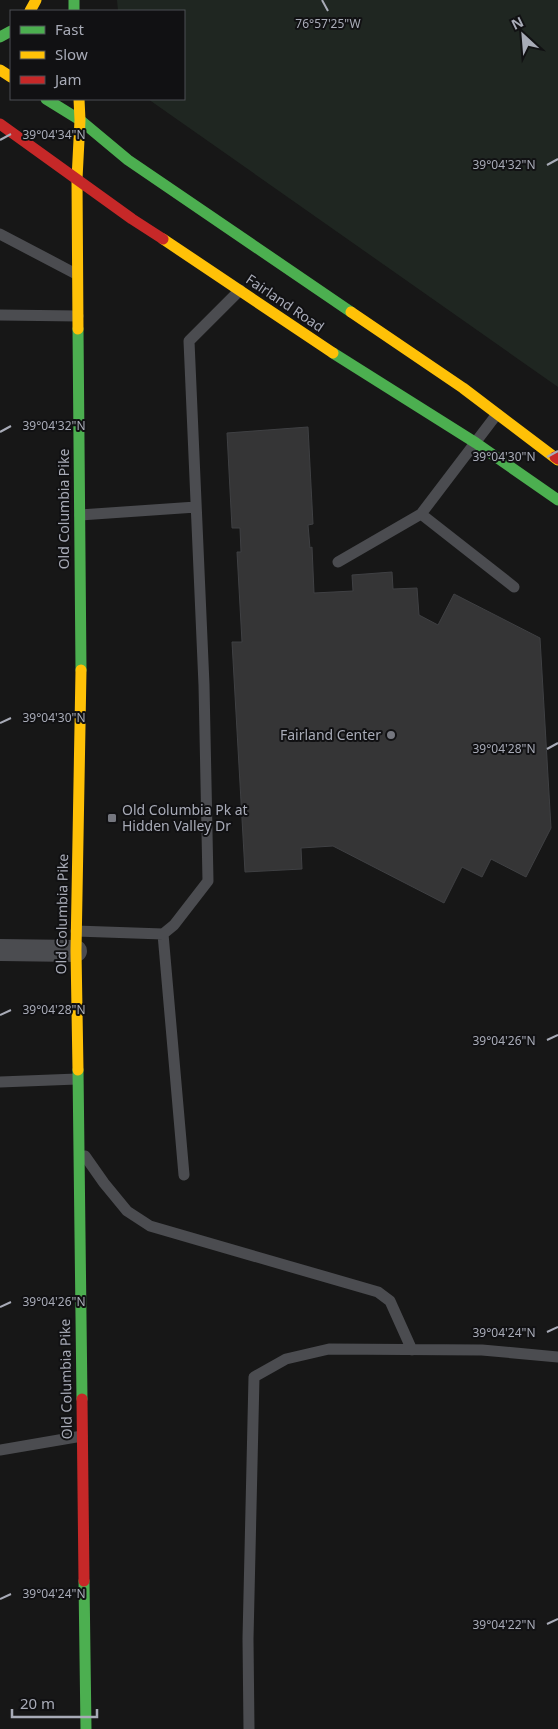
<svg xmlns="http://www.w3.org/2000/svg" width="558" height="1729" font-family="'Noto Sans',sans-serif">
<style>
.green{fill:#1f2621}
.building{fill:#353536;stroke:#3f4043}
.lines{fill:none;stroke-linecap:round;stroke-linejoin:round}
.lane{stroke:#4b4c50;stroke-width:11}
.street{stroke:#4b4c50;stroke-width:22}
.fast{stroke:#4caf50;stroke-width:11}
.slow{stroke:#ffc107;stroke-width:11}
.jam{stroke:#c62828;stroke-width:11}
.ticks{fill:none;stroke:#a8abb7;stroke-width:2}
.poi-dot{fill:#75777f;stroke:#111113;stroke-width:2}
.labels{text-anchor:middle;stroke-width:4;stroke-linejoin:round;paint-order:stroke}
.street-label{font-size:14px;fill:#a8abb7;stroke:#111113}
.poi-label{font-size:14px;fill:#a8abb7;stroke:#111113;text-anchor:end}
.ticks-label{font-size:12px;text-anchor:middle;fill:#a8abb7;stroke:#111113;stroke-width:4;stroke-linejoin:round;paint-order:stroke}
</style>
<rect width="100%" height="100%" fill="#171717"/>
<path class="green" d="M117,0H558V387L148,99H184V11H118Z"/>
<path class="building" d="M308,427L313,524L308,525L310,548L312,547L314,593L353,591L352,575L392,572L393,589L417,588L419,615L438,625L454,594L540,638L551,828L526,877L491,859L482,877L462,867L444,903L333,846L301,848L302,869L245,872L232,642H242L237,552H241L240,528H232L227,433Z"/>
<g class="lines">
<path class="lane" d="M0,234L76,274
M0,315L78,316
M421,514L497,414
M80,515L196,507
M338,562L421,514L514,587
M76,931L163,934L184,1175
M163,934L174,925L208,881L204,685L189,341L240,290
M0,1082L77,1079
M85,1156L104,1183L127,1211L150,1226L378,1292L390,1301L412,1350
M0,1450L82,1436
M249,1729L248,1639L254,1377L286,1359L329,1349L482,1350L558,1357"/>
<path class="street" d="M0,950L76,951"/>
<path class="fast" d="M74,0V11
M0,37L11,31
M46,99L80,120L128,160L351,312
M78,329L81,670
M333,353L476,443L558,500
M78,1070L82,1399
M84,1581L86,1729"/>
<path class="slow" d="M30,11L36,0
M0,70L11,77
M163,239L333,353
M351,312L463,388L558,460
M78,329L77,179L80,120L79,99
M78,1070L76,951L81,670"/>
<path class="jam" d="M0,124L132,219L163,239
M555,457L558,459
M82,1399L84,1581"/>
</g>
<path class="ticks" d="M322,0L328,11M0,140L11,134M547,165L558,159M0,432L11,426M547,457L558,451M0,723L11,718M547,749L558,743M0,1015L11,1010M547,1040L558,1035M0,1307L11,1302M547,1332L558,1327M0,1599L11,1594M547,1624L558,1619"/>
<g class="poi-dot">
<circle cx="391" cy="735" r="5"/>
<rect x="107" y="813" width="10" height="10" rx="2.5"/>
</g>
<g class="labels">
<g class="street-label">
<text transform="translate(285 303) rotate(34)" y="5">Fairland Road</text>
<text transform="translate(64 509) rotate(-90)" y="5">Old Columbia Pike</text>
<text transform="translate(62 914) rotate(-89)" y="5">Old Columbia Pike</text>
<text transform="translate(66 1379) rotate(-91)" y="5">Old Columbia Pike</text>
</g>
<g class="poi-label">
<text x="381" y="740">Fairland Center</text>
<text x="122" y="815" text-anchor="start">Old Columbia Pk at<tspan x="122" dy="16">Hidden Valley Dr</tspan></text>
</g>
</g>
<g class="ticks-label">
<text x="328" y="28">76°57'25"W</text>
<text x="54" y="139">39°04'34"N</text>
<text x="504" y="169">39°04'32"N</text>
<text x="54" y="430">39°04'32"N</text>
<text x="504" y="461">39°04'30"N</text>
<text x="54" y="722">39°04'30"N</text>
<text x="504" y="753">39°04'28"N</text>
<text x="54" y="1014">39°04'28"N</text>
<text x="504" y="1045">39°04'26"N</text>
<text x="54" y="1306">39°04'26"N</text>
<text x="504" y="1337">39°04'24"N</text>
<text x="54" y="1598">39°04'24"N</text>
<text x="504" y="1629">39°04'22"N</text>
</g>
<rect x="10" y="10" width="175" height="90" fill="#111113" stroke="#4d4f55"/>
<rect x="20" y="26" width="25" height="8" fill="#4caf50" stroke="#4d4f55"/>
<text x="55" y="35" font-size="15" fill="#a8abb7">Fast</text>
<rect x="20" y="51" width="25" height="8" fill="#ffc107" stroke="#4d4f55"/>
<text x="55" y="60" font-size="15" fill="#a8abb7">Slow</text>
<rect x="20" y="76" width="25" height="8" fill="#c62828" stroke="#4d4f55"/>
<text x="55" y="85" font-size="15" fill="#a8abb7">Jam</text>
<g transform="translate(523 35) rotate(334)" stroke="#111113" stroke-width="4" paint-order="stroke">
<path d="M0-4L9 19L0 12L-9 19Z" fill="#a8abb7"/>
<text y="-8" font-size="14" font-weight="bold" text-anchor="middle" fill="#a8abb7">N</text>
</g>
<path d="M12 1709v8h85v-8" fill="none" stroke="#a8abb7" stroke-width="2.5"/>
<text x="20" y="1709" font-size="15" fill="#a8abb7" stroke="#111113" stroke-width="4" paint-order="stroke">20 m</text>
</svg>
